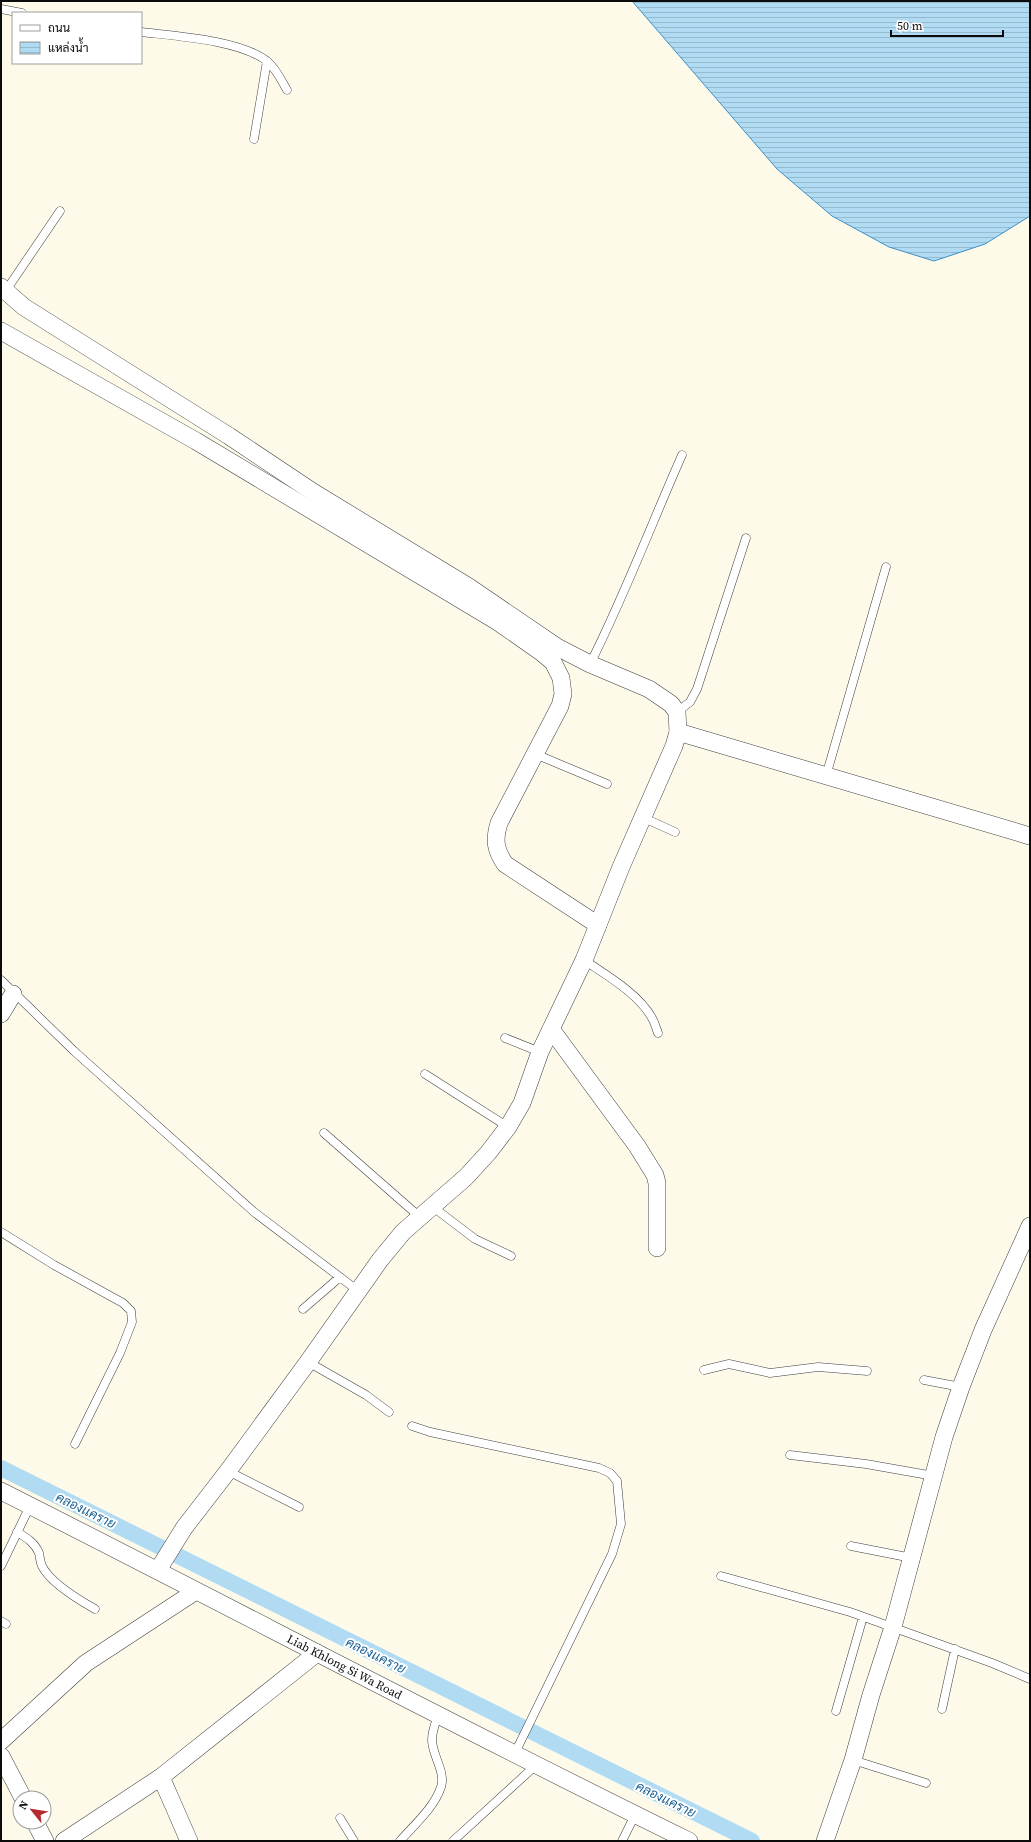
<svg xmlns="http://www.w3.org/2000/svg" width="1031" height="1842" font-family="'Source Serif 4',Sarabun,serif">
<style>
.water{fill:url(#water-rules);stroke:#3a90c8}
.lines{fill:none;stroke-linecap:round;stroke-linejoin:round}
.canal{stroke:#b0dbf3;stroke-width:16}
.lane-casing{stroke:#3e3e3e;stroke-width:9}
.street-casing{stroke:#3e3e3e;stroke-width:18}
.lane{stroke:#fff;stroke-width:8}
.street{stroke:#fff;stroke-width:17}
.labels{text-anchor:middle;stroke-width:4;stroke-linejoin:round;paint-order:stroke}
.street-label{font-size:12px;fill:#0b0b0b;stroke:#fff}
.water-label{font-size:13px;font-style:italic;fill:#1a6196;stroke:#fff}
</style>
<defs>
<pattern id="water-rules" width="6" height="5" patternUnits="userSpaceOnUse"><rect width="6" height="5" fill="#b0dbf3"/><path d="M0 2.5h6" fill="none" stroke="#96bbcf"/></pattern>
</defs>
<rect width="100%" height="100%" fill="#fefae9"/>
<path class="water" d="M632,1H1030V216L985,244L934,261L889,247L832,216L777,169Z"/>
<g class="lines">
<path class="canal" d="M1,1468L752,1841"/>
<g class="lane-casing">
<path id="lane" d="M1,9L22,13
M141,32C175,36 242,40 268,62C277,70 281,80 287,90
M254,139L267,61
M5,292L60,211
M590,664C624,597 651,525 682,455
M677,712L690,702L697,689L746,538
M535,754L607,784
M826,776L886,567
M644,818L675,832
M584,960C606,975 639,994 652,1018C655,1023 656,1028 658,1033
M1,980L74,1051L254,1212L357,1290
M505,1038L540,1052
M425,1074L508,1127
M324,1133L421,1218
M433,1207L475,1239L511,1256
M1,1232L54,1265L123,1303L131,1311L132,1322L120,1353L75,1444
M303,1309L340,1277
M308,1362L366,1395L389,1412
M704,1370L729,1364L770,1373L818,1367L867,1371
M924,1380L961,1387
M412,1426L430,1432L599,1468L610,1473L617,1481L621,1524L612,1554L514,1755
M790,1455L866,1464L934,1476
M228,1471L299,1507
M17,1532C27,1538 35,1543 39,1553C40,1557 40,1562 42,1566C50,1582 79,1600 95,1609
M851,1546L912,1558
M1,1566L30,1506
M721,1576L850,1612L992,1663L1030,1679
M1,1621L6,1624
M942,1709L955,1649
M836,1711L863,1617
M853,1760L926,1783
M340,1818L354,1841
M400,1841C414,1825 434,1808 441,1787C446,1772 432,1755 432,1740C432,1731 435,1724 438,1716
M453,1841L535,1766
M622,1841L635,1815"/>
</g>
<g class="street-casing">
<g id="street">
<path d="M1,287L24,307L229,436L313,492L469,587L557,647L590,664L649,689L671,704L677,712L678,732L674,746L621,867L584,960L540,1052L522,1103L508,1127L488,1153L466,1177L403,1232L380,1260L308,1362L228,1471L184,1528L158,1570"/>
<path d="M1,331L196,441L498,622L541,652L553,662L561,678L563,694L560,706L499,823C494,840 495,849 505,864L598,925"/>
<path d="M678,732L1030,836"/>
<path d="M1,1014L13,994"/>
<path d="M551,1029L637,1146L655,1175L657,1183V1248"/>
<path id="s1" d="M1,1491C231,1607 458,1728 689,1841"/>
<path d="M1,1741L86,1663L196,1591"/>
<path d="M1,1756L23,1798"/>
<path d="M161,1777L189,1841"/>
<path d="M35,1822L45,1841"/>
<path d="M64,1841L161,1777L317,1653"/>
<path d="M825,1841L853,1760L871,1695L893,1627L944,1437L961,1387L983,1330L1030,1226"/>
</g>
</g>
<use href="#lane" class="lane"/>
<use href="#street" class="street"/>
</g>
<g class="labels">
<g class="street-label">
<text dy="4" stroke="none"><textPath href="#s1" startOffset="386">Liab Khlong Si Wa Road</textPath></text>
</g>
<g class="water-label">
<text transform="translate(86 1510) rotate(26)" y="5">คลองเเคราย</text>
<text transform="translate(376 1655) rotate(26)" y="5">คลองเเคราย</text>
<text transform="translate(666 1799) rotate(26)" y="5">คลองเเคราย</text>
</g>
</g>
<rect width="1031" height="1842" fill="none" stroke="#0b0b0b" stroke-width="4"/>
<rect x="12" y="12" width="130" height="52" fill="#ffffff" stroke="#9d9d9d"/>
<rect x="20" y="25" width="20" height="6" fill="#ffffff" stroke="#9d9d9d"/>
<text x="48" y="32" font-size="12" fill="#0b0b0b">ถนน</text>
<rect x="20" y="42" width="20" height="12" fill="url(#water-rules)" stroke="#9d9d9d"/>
<text x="48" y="52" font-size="12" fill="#0b0b0b">แหล่งน้ำ</text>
<g transform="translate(32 1810) rotate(300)"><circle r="19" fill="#ffffff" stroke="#9d9d9d"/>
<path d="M0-3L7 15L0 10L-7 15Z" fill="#b52930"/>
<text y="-6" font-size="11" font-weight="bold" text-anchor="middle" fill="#0b0b0b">N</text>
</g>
<path d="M891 30v6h112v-6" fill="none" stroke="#0b0b0b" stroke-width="2"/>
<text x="897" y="30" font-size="12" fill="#0b0b0b" stroke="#ffffff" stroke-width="3" paint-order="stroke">50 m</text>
</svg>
